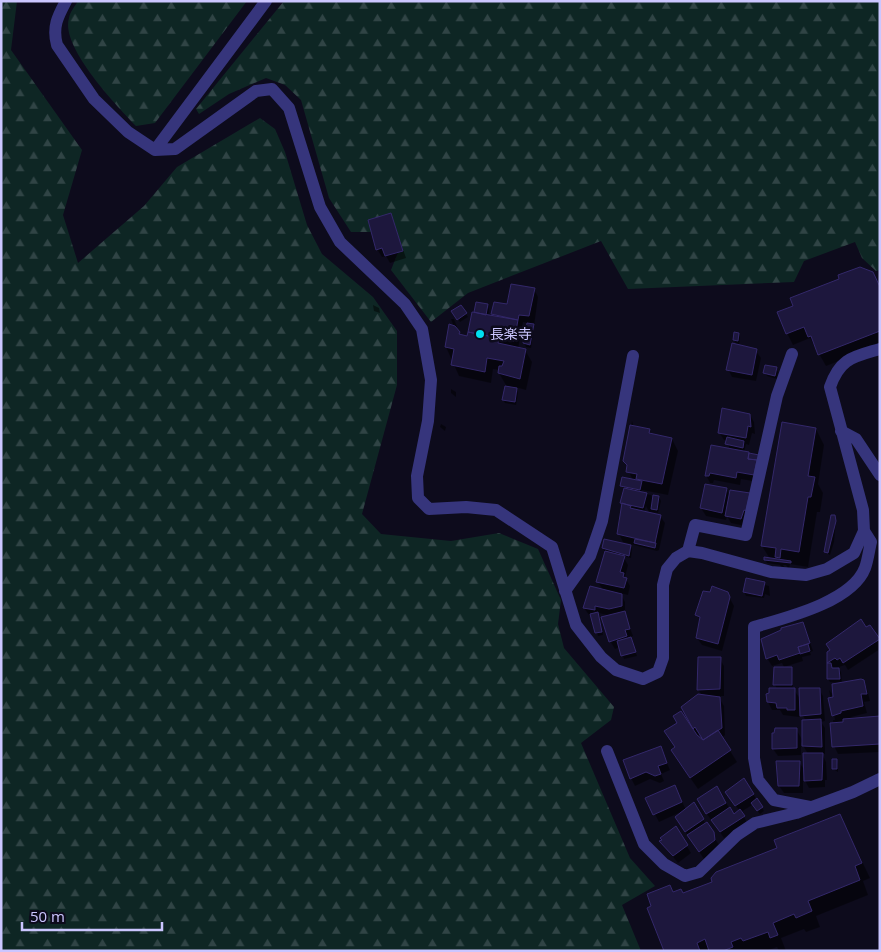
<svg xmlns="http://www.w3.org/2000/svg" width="881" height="952" font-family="'Open Sans','Noto Sans JP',sans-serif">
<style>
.forest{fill:url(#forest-firs)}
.shadow{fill:#0007;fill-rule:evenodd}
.building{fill:#1d173d;stroke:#33286a}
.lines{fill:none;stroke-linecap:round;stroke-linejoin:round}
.minor{stroke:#36357c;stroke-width:12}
.poi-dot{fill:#00e0f1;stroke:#0d0b1c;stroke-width:2}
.labels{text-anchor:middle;stroke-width:5;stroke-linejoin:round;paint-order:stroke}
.poi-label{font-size:14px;fill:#cbc6ff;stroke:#0d0b1c;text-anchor:start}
</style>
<defs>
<pattern id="forest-firs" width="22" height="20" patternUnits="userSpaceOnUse" patternTransform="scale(1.25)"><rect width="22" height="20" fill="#0e2624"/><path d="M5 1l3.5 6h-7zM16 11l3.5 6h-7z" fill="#304445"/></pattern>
</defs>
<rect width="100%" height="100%" fill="#0d0b1c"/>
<path class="forest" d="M1,1H17L11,50L82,150L63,215L78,263L144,206L177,167L260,118L275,129L285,152L307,225L322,254L373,297L397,331V385L362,514L381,534L451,541L499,533L538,549L561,600L558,624L564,648L614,707L611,720L581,743L630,858L655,886L622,905L641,951H1Z
M78,1H247L155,123L136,126C117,106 60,47 69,18C70,12 75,6 78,1Z
M284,1H880V270L876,271L862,258L855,242L804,261L794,282L628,289L601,241L468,293L431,322L391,270L399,250L378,232H351L329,198L301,100L285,85L266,78L229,94L199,114L196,109Z"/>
<path class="shadow" d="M391,215L406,258L390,263L386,256L382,257L377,249Z
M874,276L880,285V345L826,366L810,338L793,345L787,333Z
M534,289L538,297L531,348L526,347L524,343L528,323L523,322L518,349L525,350L532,362L526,390L515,387L518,393L516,405L505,403L503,400L507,387L499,373L500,370L493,369L491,383L459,376L446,347L454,327L451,319H454L457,327L454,328L461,336L468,337L476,312L487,305L489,309L488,316L495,317L493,313Z
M373,305L379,308L380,313L374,311Z
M466,314L468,317L460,322L455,315Z
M739,335L740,338L739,346L756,351L761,358L756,381L732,377L728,369L737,346L734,340Z
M776,369L778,372L777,379L767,376L765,373Z
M451,389L456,392V397L451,393Z
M750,415L754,422L755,434L752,433L749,445L746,444L744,452L758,456V482L741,479L740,485L714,480L713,483H710L706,475L730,450L727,441L724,440L719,432Z
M632,421L634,427L649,430L652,435L672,439L678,451L668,495L642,490L641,493L651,495L654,499L659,497L661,501L658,513L649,512L646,506L644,512L660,516L665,523L659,550L657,551L623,542L619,534L625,489L621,486L633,481L624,460Z
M441,424L446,427L445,431L440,427Z
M816,429L824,445L818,484L823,493L820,512H817L808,567L790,564L789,570L786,565H783L787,572H785L780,565L767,563L765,560L770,559L762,546Z
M726,489L730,496L749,494L745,526L731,523L727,516L726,520L706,516L701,508Z
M834,517L836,520L834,542L830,555L825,552Z
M605,540L630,546L632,549L631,558L623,556L628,565L625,577L630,586L628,595L620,593L625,602V615L633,636L630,637L637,656L624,659L620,647L615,649L610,641L611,616L599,613L603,635L598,636L592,616L589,615L584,608L603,590L598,582L605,552L603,548Z
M747,580L769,586L770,596L765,594L764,598L746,596L744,592Z
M727,593L734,606L722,651L702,645L697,638L701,622L697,615Z
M803,623L813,651L810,652L811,655L802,657L803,661L784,667L782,663L772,666L767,658Z
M870,626L880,642V649L848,670L845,665L833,669H839L841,672L842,684L863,681L867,689L870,701L864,702L867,713L851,717L880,718V752L838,754L834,746L833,720H835L829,690L834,696L839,683L830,682L828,679L830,665L828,652Z
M720,659L724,666V696H718L724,706L725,735L722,738L737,762L698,789L679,762L693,728L702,696L698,689ZM700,734L706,743L697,736Z
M791,668L793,689L799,697V717L783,715L780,710H772L768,702L770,689H777L775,685Z
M801,689H819L823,696L825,721L821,722L825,728V754H822L826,762L827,780H825V787L809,788L803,777V793H784L779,786L799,762L805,771L808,754L801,742V755L778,756L773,749L796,729L803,741L806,721L803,716Z
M660,748L670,770L661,774L664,781L660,783L650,779L635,786L631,778Z
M836,760L838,764V772L833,769Z
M744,780L764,811L760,814L752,805L741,812L748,824L724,838L702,807L716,788L734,815L740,811L731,800Z
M675,787L686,810L693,804L719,845L718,848L704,859L681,825L683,811L659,822L647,799Z
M840,816L870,878L863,881L868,895L816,916L820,927L806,932L804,929L781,938L786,951H779L777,947L766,951H665L653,907L670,886L674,893L683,894L714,882Z
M676,828L691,853L678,863L661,842Z"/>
<path class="building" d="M391,213L403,251L385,256L382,248L376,250L368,220Z
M860,267L873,272L880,287V331L818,355L811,336L808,337L804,327L786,334L777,312L793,306L790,298L839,279L838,275Z
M511,284L535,288L529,316L519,315L518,320L491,314L494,302L507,304Z
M476,302L488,304L486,315L474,312Z
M461,305L467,313L457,320L451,311Z
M472,312L518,320L514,341L468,332Z
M527,323L534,324L530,345L523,343Z
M449,324L455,326L460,332L459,334L467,336L468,332L499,338L498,343L526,349L520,379L498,373L499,366H502L504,361L487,358L485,372L451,365L454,349L445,347Z
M734,332L739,333L738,341L733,340Z
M732,343L757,349L752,375L726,370Z
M765,365L777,367L775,376L763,373Z
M505,386L517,388L515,402L502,400Z
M722,408L750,414L751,427L748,426L746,438L718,433Z
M782,422L816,428L808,476L815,477L811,497H808L799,552L781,549L780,558L775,557L776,548L761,546Z
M630,425L650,429L649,433L672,438L662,484L636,479L637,474L626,472L627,465L623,461Z
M727,437L744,441L743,448L725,444Z
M711,445L749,452L748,459L757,460L754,475L737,472L736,478L710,473L709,476H705Z
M749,453L759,455L758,460L748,459Z
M622,477L642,481L640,490L620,486Z
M705,484L727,488L722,513L700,508Z
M624,488L647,493L643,508L620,503Z
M730,490L750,493L746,511L744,510L741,519L725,516Z
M653,495L659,496L657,510L651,509Z
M622,503L631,506L630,508L661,515L655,543L617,534Z
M831,515H835L836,521L828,553L824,552Z
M604,539L631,545L629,556L602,548Z
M635,539L656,543L655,548L634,543Z
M605,551L625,556L620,572L624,573L623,577L627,578L624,588L596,582Z
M764,557L791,561V563L764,560Z
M746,578L765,582L762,596L743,592Z
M590,586L622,594V606L609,609L595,606V610L583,608Z
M712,586L728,592L730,597L718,644L696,638L700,617L695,615L703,591L710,592Z
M625,611L630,629L625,630L627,636L609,642L601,617Z
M598,612L602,632L595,633L590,614Z
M861,619L866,627L870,625L880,639L843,663L840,658L837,660L835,658L827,663V652L830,650L826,644Z
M803,622L810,643L798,647L800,653L779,660L777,655L766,659L761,639L781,630V628Z
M631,637L636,652L621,656L617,641Z
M808,644L810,651L800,654L798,647Z
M698,657H721L720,689L697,690Z
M827,663H831L832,668H839L840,679H827Z
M774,667H792V685H773Z
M861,679L864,680L867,694H861L863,706L841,711V713L832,716L828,698L833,697L832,684Z
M769,688H795V710H787V708H777L776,703L767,702L766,694L769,693Z
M799,688H820L821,714L800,716Z
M698,694L720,697L722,728L703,740L695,727L693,729L681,707Z
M681,711L697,735L703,740L718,730L731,750L690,778L671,750L675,747L664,731L677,723L673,716Z
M880,716V744L832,747L830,723L843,722V719Z
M821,719L822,747L802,746V720Z
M775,728H797V748L772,749V733H774Z
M661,746L667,763L658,766L661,774L655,776L646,772L630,779L623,760Z
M803,753H823L822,780L804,781Z
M832,759H837V769H832Z
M776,761H800L799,786H778Z
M744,778L754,794L735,806L725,792Z
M675,785L682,802L653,815L645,798Z
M717,786L726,803L706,814L697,799Z
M757,798L763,807L757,811L751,803Z
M694,802L704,819L685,832L675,817Z
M730,807L734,814L740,809L745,816L720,832L711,820Z
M840,814L862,863L855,866L860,880L808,901L812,911L796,918L794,914L773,923L778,935L770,938L768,932L743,941L741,938L731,942L733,947L723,951H709L705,939L697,943L700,951H664L647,908L651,906L647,894L670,885L673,892L681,889L683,893L712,882L711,878L716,872L777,848L774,840Z
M707,822L714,832L715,840L699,852L687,835Z
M676,826L688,845L673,856L659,841L662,840L660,838Z"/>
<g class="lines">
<path class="minor" d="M66,1C58,16 52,27 57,45L94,99L128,132L155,150L175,149L256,91L272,89L289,108L320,207L340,242L405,304L422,329L431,380L428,421L417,476L418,498L429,509L466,507L496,510L552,547L576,625L601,657L616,670L643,679L658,672L663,658V585L667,569L676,558L688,551L702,553L771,572L806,575L827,569L854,553L864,531L863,510L830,387C840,358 853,357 880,349
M155,150L266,1
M841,431L856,439L880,475
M688,551L695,525L746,535L777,396L792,354
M565,591L590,556L602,521L633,356
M607,751L644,844L664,864L685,876L699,872L737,835L755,823L796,813L853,792L880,779
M810,807L774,800L758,780L754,758V627C785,618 852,602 865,568C868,560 869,550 871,542L864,531"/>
</g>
<circle class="poi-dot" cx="480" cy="334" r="5"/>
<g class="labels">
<g class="poi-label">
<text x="490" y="339">長楽寺</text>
</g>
</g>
<rect width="881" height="952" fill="none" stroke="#cbc6ff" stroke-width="5"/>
<path d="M22 922v8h140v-8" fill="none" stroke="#cbc6ff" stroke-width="2.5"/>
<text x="30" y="922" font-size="15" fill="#cbc6ff" stroke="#0d0b1c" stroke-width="4" paint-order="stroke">50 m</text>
</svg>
